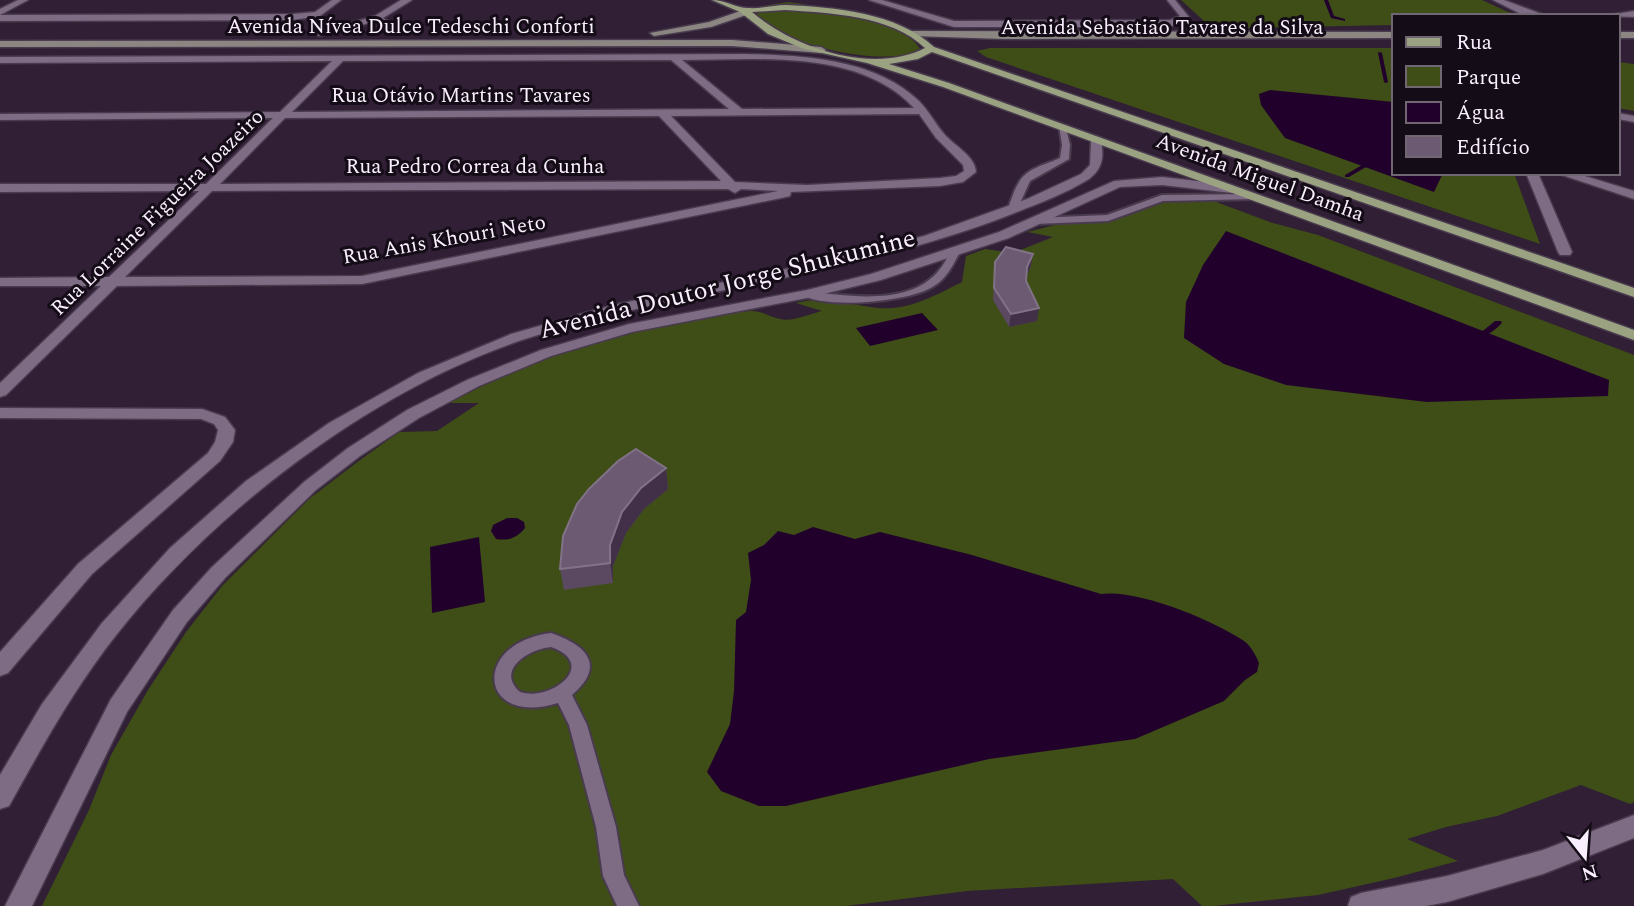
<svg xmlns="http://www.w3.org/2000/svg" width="1634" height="906" font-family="Spectral,serif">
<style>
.green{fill:#3e4e16}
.water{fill:#21002c}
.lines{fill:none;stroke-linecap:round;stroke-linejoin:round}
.stream{fill:#21002c;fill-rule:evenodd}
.lane-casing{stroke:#493b4e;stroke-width:4}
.street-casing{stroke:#493b4e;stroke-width:3}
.secondary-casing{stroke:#493b4e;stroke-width:3}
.primary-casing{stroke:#493b4e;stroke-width:3}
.lane{fill:#7e6b84;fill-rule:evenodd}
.street{fill:#7e6b84;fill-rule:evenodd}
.secondary{fill:#8c8683;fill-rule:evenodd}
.primary{fill:#9ba282;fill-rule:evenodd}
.wall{fill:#5a4960}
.shaded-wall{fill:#423048}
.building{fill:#6b5a71;stroke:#827287;stroke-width:2}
.labels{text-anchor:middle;stroke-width:6;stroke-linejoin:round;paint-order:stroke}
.far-street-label{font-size:21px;fill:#faeffe;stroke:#140c16}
.street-label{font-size:26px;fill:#faeffe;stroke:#140c16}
</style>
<rect width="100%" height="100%" fill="#301f35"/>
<path class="green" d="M1181,0H1482L1508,12L1528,16H1394V25L1194,29L1192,25L1204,21Z
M788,2C817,5 907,22 920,49C892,70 770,44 756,12L762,6Z
M990,48H1394V173H1514L1540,244L986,57L977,51Z
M1618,62L1634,64V111L1618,108Z
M1198,199L1211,200L1273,223L1318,235L1634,355V802L1630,804L1581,785L1497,816L1446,827L1407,839L1458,861L1394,878L1318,895L1214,906H1202L1173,879L967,891L846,906H42L89,810L111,755L148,690L186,632L222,586L309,499L356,463L399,432L437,431L479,403H449C537,355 650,320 750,311C760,310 770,317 780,319C792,322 810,314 822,311L796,303C824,295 849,305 878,308C908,311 936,295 962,282L966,256L985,249L1013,253L1053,237L1027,232L1067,222L1112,221L1168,201Z"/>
<path class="water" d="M1270,90L1394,102V173H1443L1434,192L1285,138L1261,105L1259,94Z
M1226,231L1609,380L1608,396L1427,402L1286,385L1224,364L1184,338L1186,302L1203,265Z
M922,313L938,330L870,346L856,328Z
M507,518H517L524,522L525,528C517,538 509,541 496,539L491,531L493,525Z
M813,527L855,539L880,532L972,555L1101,594C1138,589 1213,620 1244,641C1251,646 1256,656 1259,663L1257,672L1245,680L1224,701L1135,739L989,759L786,806H759L721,791L707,772L730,724L734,691L736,620L746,612L751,580L748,553L764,545L778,531L794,535Z
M479,537L485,602L432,613L430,547Z"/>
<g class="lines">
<path class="stream" d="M1324,0H1328L1334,16L1345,19V21L1331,18Z
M1380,52L1382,53L1388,82L1386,83L1384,82L1378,53Z
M1366,155L1371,156L1366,167L1349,177H1345V175L1362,165Z
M1495,321H1501L1502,323C1495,330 1487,337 1476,337L1475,335L1484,330Z"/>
<g class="lane-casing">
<path id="lane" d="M1059,126L1066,128L1070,145L1069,159L1030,181L1017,210L1008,212L1007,210C1011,202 1013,192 1018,184C1026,168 1045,165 1060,158L1062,145Z
M1255,194L1260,197L1258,199L1163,201L1108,221L1035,224L1030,221L1035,218L1107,215L1162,195Z
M955,249L960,252C953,265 947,278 934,286C911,302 823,310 801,294L807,291C848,296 911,307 940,269C945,263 948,256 951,250Z
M551,633C586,645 607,665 572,695L587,725L616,827L624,875L639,906H617L603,876L596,827L569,725L558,703C479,728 470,643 551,633ZM551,647C599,664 552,702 520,692C495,670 529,649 551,647Z"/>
</g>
<g class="street-casing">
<path id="street" d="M18,0H28L0,15V9Z
M332,0H341L320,16L293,20L0,21V15L293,14L315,12Z
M401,0H412L383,18L395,26L409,30V34L389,30L377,21L319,36L315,33L375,16Z
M869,0H882L954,21L1170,20L1180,16L1167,0H1175L1189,17L1172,26L1148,27H954Z
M1493,0H1504L1547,16L1523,15Z
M1634,11V17L1603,16Z
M744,54C802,55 874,58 919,101C929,111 936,125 945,135C955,146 975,156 976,172L963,182L940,186L791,192L790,196L786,197L362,284L117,286L6,395L0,397V383L101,286H0V278L109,277L199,191L0,192V184H206L273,118L0,120V114L280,112L332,61L0,63V57ZM671,60L729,109L292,112L343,61ZM682,60C756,60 858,48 914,108L742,109ZM919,114L936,138L963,165L964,171L956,176L940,178L807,185L735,182L671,116ZM659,116L721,181L220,184L285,118ZM728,189L735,193L741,189L778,191L362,276L125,277L212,191Z
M1618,113L1634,116V122L1618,119Z
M1096,137L1101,140C1104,157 1103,168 1089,179C1065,194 1037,204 1012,214C910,254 802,274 696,296C638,308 581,321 525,339C373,389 215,510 117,634C74,688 42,747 9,806L0,809V775L42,704L102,623L170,548L246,481L329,423L418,373L511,334L613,305L825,261L924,236L1027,199L1081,174L1090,165L1091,140Z
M1526,173H1538L1572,252L1570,255H1560L1558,252Z
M1556,173H1575L1634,191V199Z
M1162,177L1232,185L1238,189L1232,193L1162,185L1120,187L1009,238L881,280L807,298L632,332L551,356L479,386L419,418L360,456L316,490L226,577L187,622L127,712L32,906H5L111,699L173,610L212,567L304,482L348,448L407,410L467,380L541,350L629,324L807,290L871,274L999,232L1114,181Z
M0,408L202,409L225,417L235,430L233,442L220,461L92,574L8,673L0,676V652L78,564L208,453L215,442L218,430L214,424L201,419L0,418Z
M1634,815V838L1543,874L1447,902L1426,906H1348L1351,897L1361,893L1447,876L1543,850Z"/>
</g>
<g class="secondary-casing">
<path id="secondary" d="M746,9L749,14L711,27L654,36L650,33L709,22Z
M909,31L1394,32V38L1005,39L912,36L908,33Z
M1618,32H1634V38H1618Z
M732,40L821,47L826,50L821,53L732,46L0,47V41Z"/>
</g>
<g class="primary-casing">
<path id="primary" d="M712,0C725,0 736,8 748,8C760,9 773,5 786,5C834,7 898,13 934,47L1634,288V297L932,52L918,59L889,64L949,83L1634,330V340L943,87L867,63L804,49L768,34L740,12ZM785,10C829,13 891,15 925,48C873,75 794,48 752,12Z"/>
</g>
<use href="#lane" class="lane"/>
<use href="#street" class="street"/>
<use href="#secondary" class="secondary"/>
<use href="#primary" class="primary"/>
</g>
<path class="wall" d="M995,262L1031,266L1026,277V281L1037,321L1009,327L993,300Z
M666,468L668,489L644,509L626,533L613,566V583L564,590L560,569Z"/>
<path class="shaded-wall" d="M1033,254L1031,266L1025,279L1027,267Z
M1039,308L1037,321L1009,327L1011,314Z
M666,468L668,489L644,509L626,533L613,566V583L610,563V545L622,512L641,488Z"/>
<path class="building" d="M1006,247L1033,254L1027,267L1026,281L1039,308L1011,314L994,288L995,262Z
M636,449L666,468L641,488L622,512L610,545V563L560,569L563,536L577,504L589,489L618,461Z"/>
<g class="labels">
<g class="far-street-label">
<text x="411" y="33">Avenida Nívea Dulce Tedeschi Conforti</text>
<text x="1162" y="34">Avenida Sebastião Tavares da Silva</text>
<text x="461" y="102">Rua Otávio Martins Tavares</text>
<text x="475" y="173">Rua Pedro Correa da Cunha</text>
<text transform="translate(1260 177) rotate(20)" y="7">Avenida Miguel Damha</text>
<text transform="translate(157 212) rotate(-44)" y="7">Rua Lorraine Figueira Joazeiro</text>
<text transform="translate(444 239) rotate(-10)" y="7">Rua Anis Khouri Neto</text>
</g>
<g class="street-label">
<text transform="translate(727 283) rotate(-14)" y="9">Avenida Doutor Jorge Shukumine</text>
</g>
</g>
<rect x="1392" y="14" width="228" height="161" fill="#140c16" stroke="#706773" stroke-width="2"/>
<rect x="1406" y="37" width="35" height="10" fill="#9ba282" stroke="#706773" stroke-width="2"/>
<text x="1456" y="49" font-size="21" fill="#faeffe">Rua</text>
<rect x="1406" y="66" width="35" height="21" fill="#3e4e16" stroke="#706773" stroke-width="2"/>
<text x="1456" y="84" font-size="21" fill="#faeffe">Parque</text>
<rect x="1406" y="102" width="35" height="21" fill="#21002c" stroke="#706773" stroke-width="2"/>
<text x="1456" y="119" font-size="21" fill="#faeffe">Água</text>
<rect x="1406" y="136" width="35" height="21" fill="#6b5a71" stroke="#706773" stroke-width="2"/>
<text x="1456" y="154" font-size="21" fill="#faeffe">Edifício</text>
<g transform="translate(1585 857) rotate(163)" stroke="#140c16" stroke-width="5" paint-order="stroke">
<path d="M0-5L12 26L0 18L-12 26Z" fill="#faeffe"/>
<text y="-10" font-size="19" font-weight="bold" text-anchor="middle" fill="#faeffe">N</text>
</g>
</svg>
